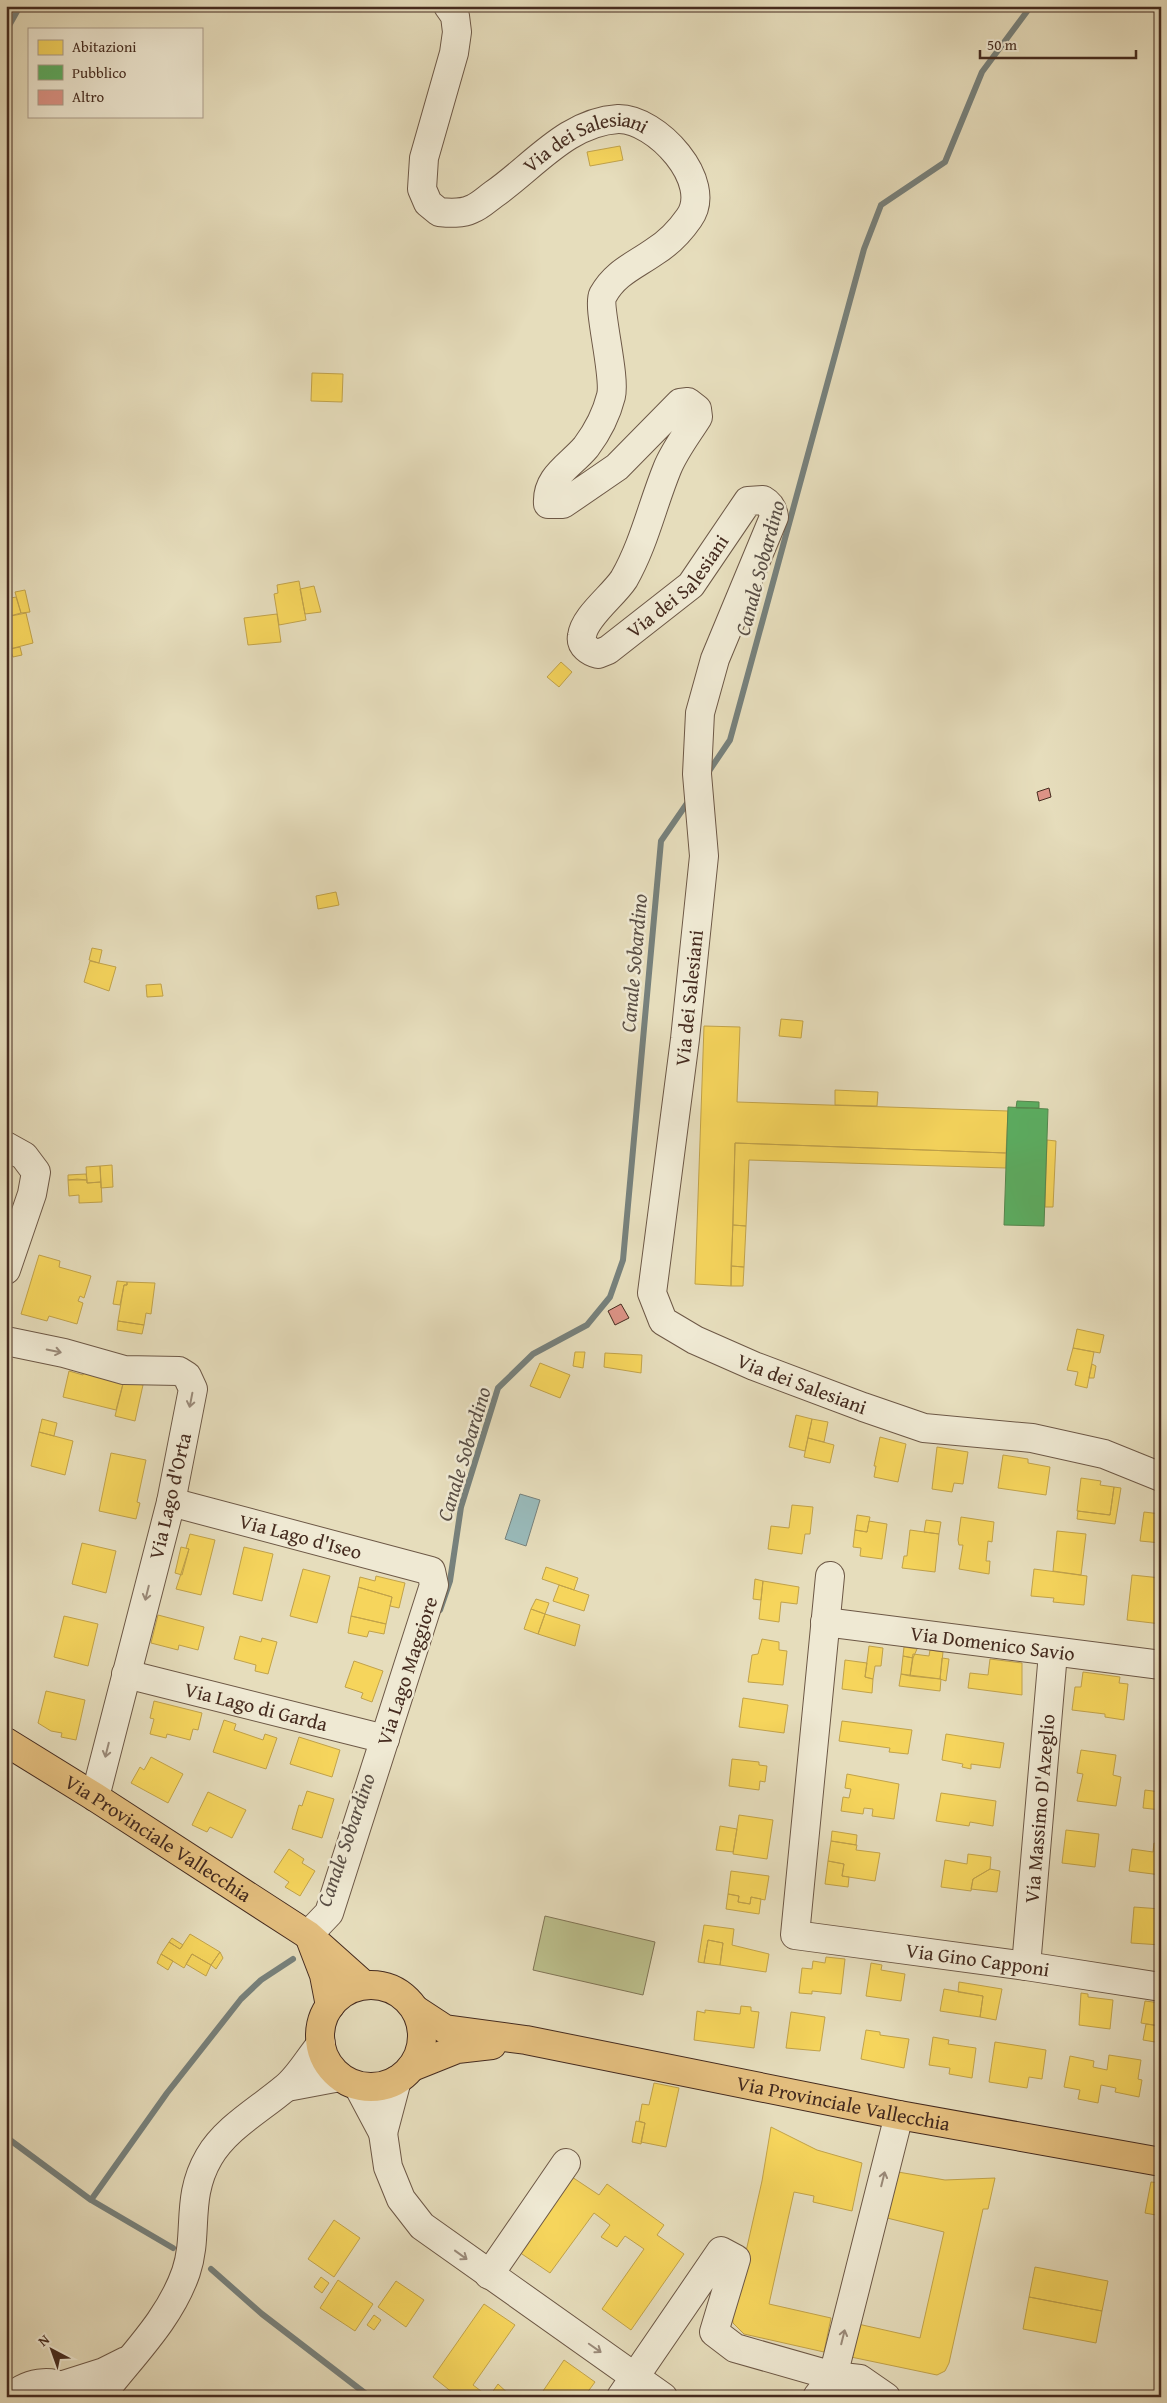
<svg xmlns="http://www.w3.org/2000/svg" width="1167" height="2403" font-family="'Gentium Book Plus',serif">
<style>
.green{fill:#bbbf8c;stroke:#807556}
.water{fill:#99baba;stroke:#77817c}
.homes{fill:#f6d55c;stroke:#c1a24a}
.public{fill:#5aae61;stroke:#54874d}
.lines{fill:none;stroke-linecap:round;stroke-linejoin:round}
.stream{stroke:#77817c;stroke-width:6}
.building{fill:#dc9386;stroke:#452b1f}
.minor-casing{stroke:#6d5846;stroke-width:30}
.major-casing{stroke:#452b1f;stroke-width:30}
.minor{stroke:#efe9d3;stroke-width:28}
.major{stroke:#e3be7e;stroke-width:28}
.oneway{stroke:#9a8a79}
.labels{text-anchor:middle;stroke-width:5;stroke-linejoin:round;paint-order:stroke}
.street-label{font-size:20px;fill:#452b1f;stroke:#efe9d3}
.water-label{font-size:21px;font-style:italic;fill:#5a4f46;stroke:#efe9d3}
</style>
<rect width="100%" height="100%" fill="#e6ddbc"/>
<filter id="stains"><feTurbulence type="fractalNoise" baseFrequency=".004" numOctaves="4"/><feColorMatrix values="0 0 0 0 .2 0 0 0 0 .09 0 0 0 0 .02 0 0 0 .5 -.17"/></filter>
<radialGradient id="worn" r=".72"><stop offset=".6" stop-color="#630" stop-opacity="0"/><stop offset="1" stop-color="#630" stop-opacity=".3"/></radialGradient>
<path class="green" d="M545,1916L655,1942L643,1995L533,1970Z"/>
<path class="water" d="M520,1494L540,1500L526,1546L505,1539Z"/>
<path class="homes" d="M620,146L623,160L590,166L587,152Z
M312,373L343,374L342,402L311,401Z
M299,581L306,620L279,625L274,594L278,593L277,585Z
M314,586L321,612L305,614L300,589Z
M25,590L30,612L21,613L15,592Z
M16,597L21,613L6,617V599Z
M26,613L33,643L6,650V617Z
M277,614L281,642L248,645L244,618Z
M20,647L22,655L13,657L10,649Z
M561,662L572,672L559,687L547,677Z
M336,892L339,905L318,909L316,896Z
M92,948L102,950L99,963L89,960Z
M90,961L116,967L109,991L84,982Z
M161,984L163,996L147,997L146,985Z
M781,1019L803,1021L801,1038L779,1036Z
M704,1026L740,1027L737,1102L1008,1111L1006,1153L735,1143L731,1286L695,1284Z
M835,1090L878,1092L877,1106L835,1105Z
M1047,1140L1056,1141L1053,1207H1045Z
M735,1143L1006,1153V1168L749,1160L746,1226L733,1225Z
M112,1165L113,1187L101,1188L100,1166Z
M100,1166L101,1182L87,1183L86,1167Z
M86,1174L87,1180H68V1175Z
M77,1179L87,1180V1183L101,1182L102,1202L79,1203V1195L69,1196L68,1180Z
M733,1225L746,1226L744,1267L731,1266Z
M39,1255L60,1261L59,1267L91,1276L84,1298L80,1296L78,1301L83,1303L77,1324L49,1316L47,1321L21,1314Z
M731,1266L744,1267L743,1286H731Z
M117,1281L127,1282V1285H124L120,1305L113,1304Z
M127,1282L155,1283L151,1314L146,1313L144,1325L118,1321L124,1285H127Z
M118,1321L144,1325L142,1334L117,1330Z
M1077,1329L1104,1335L1100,1353L1073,1348Z
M1073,1348L1094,1352L1087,1388L1075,1385L1078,1372L1067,1370Z
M575,1352H585L583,1368L573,1366Z
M605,1353L642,1355L641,1373L604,1367Z
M6,1357L12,1359L11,1365L6,1364Z
M540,1363L570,1375L560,1398L530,1386Z
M1092,1364L1096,1366L1094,1378H1089Z
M69,1371L83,1375L84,1371L124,1380L116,1410L63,1397Z
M124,1380L143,1385L135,1421L115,1416Z
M796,1415L812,1419L805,1451L789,1447Z
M42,1419L57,1423L54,1436L39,1432Z
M812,1419L828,1422L824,1442L808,1438Z
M39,1432L73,1441L65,1475L31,1466Z
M880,1437L906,1444L898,1482L874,1477L876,1466H874Z
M808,1438L834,1445L830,1463L804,1457Z
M937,1447L968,1452L963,1484L954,1483L952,1492L932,1489Z
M111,1453L146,1460L137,1502L140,1503L136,1519L99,1511Z
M1003,1455L1028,1459V1463L1050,1467L1046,1495L998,1488Z
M1081,1478L1101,1481L1100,1485L1114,1487L1110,1515L1077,1511Z
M1114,1487L1121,1488L1115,1524L1077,1519L1078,1511L1110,1515Z
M792,1505L813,1507L810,1534H805L802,1554L768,1549L771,1526L789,1528Z
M1144,1512L1161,1514V1543L1140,1541Z
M857,1515L870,1517L867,1532L855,1530Z
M961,1517L994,1522L992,1542L988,1541L986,1561H990L989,1574L959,1569L963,1545H959L958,1540Z
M926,1520L941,1522L939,1534L924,1532Z
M869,1521L887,1524L882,1559L860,1556L861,1548L853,1547L855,1530L867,1532Z
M910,1530L939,1534L935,1572L902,1568L904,1556H907Z
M1057,1531L1086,1534L1081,1575L1053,1571Z
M190,1534L215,1540L201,1595L176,1589L189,1549L186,1548Z
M82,1543L116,1551L106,1593L72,1584Z
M181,1547L189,1549L182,1575L175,1573Z
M244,1547L273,1554L262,1601L233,1594Z
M546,1567L578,1578L574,1590L542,1579Z
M303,1569L330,1576L317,1623L290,1616Z
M1034,1569L1087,1576L1084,1605L1053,1602L1054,1598L1031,1596Z
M1132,1575L1161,1578V1624L1127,1620Z
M376,1576L405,1583L399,1608L390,1606L392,1597L358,1587L360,1577L375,1581Z
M755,1579L763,1581L761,1600L753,1599Z
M763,1581L799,1587L797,1604L781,1602L779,1622L759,1619Z
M559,1585L589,1595L584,1611L553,1601Z
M358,1587L392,1597L386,1624L351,1616Z
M536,1599L549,1603L545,1614L531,1609Z
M531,1609L545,1614L538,1634L524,1629Z
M545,1614L580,1625L575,1646L538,1634Z
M158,1615L204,1627L198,1650L179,1645L178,1650L151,1643Z
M64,1616L98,1624L88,1666L54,1657Z
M351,1616L386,1624L384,1634L369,1631L367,1637L348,1633Z
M240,1636L261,1642L262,1638L277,1642L268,1674L255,1671L256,1665L234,1659Z
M762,1639L779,1642V1650L787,1651L783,1685L748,1682L752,1655L758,1654Z
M869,1646L883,1648L881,1666H875L873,1679L865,1677Z
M904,1647L917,1649L913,1658L903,1656Z
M930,1650L943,1652L940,1679L910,1676L913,1654L929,1656Z
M903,1656L913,1658L910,1676L901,1674Z
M942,1658L949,1659L946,1681L940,1679Z
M990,1659L1022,1663V1695L968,1688L970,1673L988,1675Z
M845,1660L867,1663L865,1677L873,1679L872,1693L842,1689Z
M354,1661L383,1671L372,1702L361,1698L363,1693L345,1687Z
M1083,1672L1120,1677L1119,1683L1128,1684L1124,1720L1105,1717V1714L1072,1710L1075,1687H1081Z
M901,1674L941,1679L940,1691L899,1686Z
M1160,1686H1161V1720L1156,1719Z
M46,1691L85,1700L76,1740L61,1737L62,1733L51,1731L38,1723Z
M743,1698L788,1705L784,1733L739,1727Z
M154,1701L202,1713L198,1730L193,1729L190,1740L167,1734L166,1738L150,1734L154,1719L150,1718Z
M224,1720L236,1724L234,1730L263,1740L265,1734L277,1738L266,1769L213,1752Z
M842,1721L912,1730L908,1754L889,1752L890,1748L839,1741Z
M946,1734L1004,1743L1000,1768L971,1764V1769L962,1767L963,1764L942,1760Z
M299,1737L340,1750L332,1777L290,1764Z
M1081,1750L1116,1755L1113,1775L1121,1777L1116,1806L1077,1801L1083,1774L1077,1773Z
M151,1757L183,1774L168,1803L131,1783L140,1767L144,1770Z
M732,1759L759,1762V1765L767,1766L765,1782L760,1781L759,1790L729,1786Z
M847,1774L899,1784L894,1819L872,1816L873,1809L864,1808L863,1814L841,1811L843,1797L849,1798L851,1789L845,1788Z
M1145,1790L1161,1792V1810L1143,1808Z
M307,1791L334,1799L322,1838L292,1829L299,1805L302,1806Z
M208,1792L246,1810L232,1838L210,1827L207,1832L192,1825Z
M941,1793L996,1801L993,1826L970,1822L969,1826L936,1821Z
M739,1815L773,1820L767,1859L733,1854Z
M720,1826L737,1829L733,1852L716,1850Z
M1066,1830L1099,1834L1095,1867L1062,1863Z
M832,1831L857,1835L856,1845L831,1841Z
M831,1841L857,1845L856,1850L880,1853L875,1881L842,1876L844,1864L828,1861Z
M1154,1843L1161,1844V1875L1129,1871L1132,1849L1153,1852Z
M289,1849L304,1859L302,1863L315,1871L300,1896L285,1887L289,1882L274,1872Z
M968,1854L991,1857L990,1869L973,1879L971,1891L941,1887L945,1860L967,1864Z
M828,1861L844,1864L842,1876L849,1877L848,1887L825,1884Z
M990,1869L1000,1871L997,1892L971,1889L973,1879Z
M731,1871L769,1876L765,1900L751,1897L750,1904L738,1902L739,1896L728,1894Z
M728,1894L739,1896L738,1902L750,1904L751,1897L761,1899L759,1914L726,1909Z
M1134,1907L1161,1909V1945L1131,1943Z
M704,1925L734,1929L732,1945L769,1954L766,1972L720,1965L723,1943L708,1940L704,1963L698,1962Z
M190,1934L220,1952L211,1965L192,1954L184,1968L161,1954L169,1942L180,1949Z
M172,1938L183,1945L180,1949L169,1942Z
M708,1940L723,1943L720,1965L704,1963Z
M220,1952L223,1958L216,1969L211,1965Z
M161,1954L173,1961L168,1970L157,1963Z
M192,1954L211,1965L206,1976L186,1964Z
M826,1957L845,1959L841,1994L812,1991V1994L799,1993L802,1968L812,1969L813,1961L825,1963Z
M871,1963L882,1965L881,1970L905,1974L901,2001L866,1996Z
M959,1982L1002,1989L996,2020L980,2017L983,1996L958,1992Z
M944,1989L983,1996L980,2017L940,2011Z
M1081,1993L1088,1994V1997L1113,2000L1110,2029L1079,2025Z
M1145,2001L1161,2003L1159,2026L1141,2023Z
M741,2006L751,2007V2011L759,2012L754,2048L694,2040L697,2011L705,2013V2010L740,2014Z
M791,2012L825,2017L820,2051L786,2048Z
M1146,2024L1161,2026V2043L1143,2040Z
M866,2030L880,2032V2035L909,2039L904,2068L861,2059Z
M933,2037L949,2040L948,2044L976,2048L972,2078L949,2074L950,2068L929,2065Z
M995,2042L1046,2050L1042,2079L1029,2077L1027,2088L989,2082Z
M1109,2055L1141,2060L1138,2079L1142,2080L1139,2097L1115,2092L1116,2088L1101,2085L1098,2103L1078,2099L1080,2090L1064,2087L1070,2056L1094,2061L1093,2067L1107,2070Z
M654,2083L679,2088L666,2147L641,2142L645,2123L639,2121L642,2104L649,2105Z
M636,2121L645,2123L641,2144L632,2142Z
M771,2127L817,2150L862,2163L852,2211L813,2202L814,2196L794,2192L769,2304L831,2318L824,2352L744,2334L733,2323L732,2313L762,2181Z
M898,2172L945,2180L995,2178L988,2209H983L949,2363L945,2371L937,2375L851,2357L858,2324L920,2338L944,2232L887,2218Z
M572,2177L599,2195L607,2184L664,2225L657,2235L684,2254L631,2330L602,2309L644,2249L625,2236L617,2247L601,2237L610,2225L594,2213L550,2273L519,2252Z
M1151,2182L1161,2183V2216L1145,2213Z
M1156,2215L1161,2216V2221L1155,2220Z
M334,2220L360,2238L334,2277L308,2259Z
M6,2256L11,2260L6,2266Z
M1035,2267L1108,2281L1102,2311L1029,2297Z
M321,2277L329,2283L322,2293L314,2287Z
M338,2280L373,2304L355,2331L320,2308Z
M396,2281L424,2300L406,2327L378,2307Z
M1029,2297L1102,2311L1096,2343L1023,2329Z
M484,2304L515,2325L473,2385L489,2397L498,2384L512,2397H458L433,2377Z
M374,2315L381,2320L374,2330L367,2325Z
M564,2360L595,2382L584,2397H539Z"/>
<path class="public" d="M1017,1101L1039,1102V1108H1016Z
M1008,1107L1048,1109L1044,1226L1004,1225Z"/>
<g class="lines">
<path class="stream" d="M6,31L20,6
M707,774L730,740L864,249L881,205L945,162L982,72L1031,6
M440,1610L450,1581L461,1507L498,1388L533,1354L587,1325L610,1297L623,1260L661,841L690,799
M6,2137L91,2200L173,2248
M91,2200L167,2093L241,1999L261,1980L293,1959
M211,2269L262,2314L370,2397"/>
</g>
<path class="building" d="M1049,788L1051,797L1039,801L1037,792Z
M621,1304L629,1318L615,1325L608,1311Z"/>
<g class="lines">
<g class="minor-casing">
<g id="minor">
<path id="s1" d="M448,6L455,16L457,32L454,53L424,158L422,189L428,203L439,212C449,213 462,214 472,209C480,206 487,199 494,194C533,167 567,122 618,119C656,118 715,182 689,218C680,231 667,244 654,252C634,266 615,273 603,295C597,307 616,376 611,396C606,416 598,431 586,447C570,466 546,477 548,504H563L617,467L680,403L688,402L697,409L698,417C688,433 674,451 667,469C652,506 644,544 624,579C613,596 584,617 582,636C580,646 590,652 598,654L608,650L691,585L748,501L763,500C770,504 773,509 774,517L715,659L700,713L697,774L704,856L685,1039L652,1293L663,1321L695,1340L754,1366L863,1407L924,1428L1032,1438L1104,1454L1161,1477"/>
<path d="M6,1146L24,1156L36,1172L32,1194L6,1270"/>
<path d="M6,1341L64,1353L124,1370L179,1371L187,1376L193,1389L171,1502L95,1797"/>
<path id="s2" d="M171,1502L431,1571L434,1585L329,1913L308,1935"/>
<path id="s3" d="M830,1576L795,1935L1026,1966L1161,1987"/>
<path id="s4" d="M825,1622L1161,1665"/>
<path id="s5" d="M126,1674L385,1739"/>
<path id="s6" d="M1026,1966L1053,1653"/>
<path d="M358,2086L383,2133L388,2167L401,2199L422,2226L663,2397"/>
<path d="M287,2087L340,2077"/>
<path d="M383,2133L397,2080"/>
<path d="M489,2275L566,2163"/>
<path d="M60,2386L104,2372L126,2361"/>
<path d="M11,2397C29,2381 58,2376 75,2397"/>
<path d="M100,2397C131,2356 169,2321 186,2272C199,2233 185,2198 209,2157C226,2128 259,2110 285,2088C299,2077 309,2058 321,2044"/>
<path d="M621,2397L721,2251L736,2259L714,2332L735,2348L833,2376L860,2379L886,2397"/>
<path d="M817,2397L833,2376L899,2115"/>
</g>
</g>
<g class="major-casing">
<g id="major">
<path id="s7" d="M6,1742L95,1797L308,1935L364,1985"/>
<path d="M311,1941L324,1975L330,2006"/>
<circle cx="371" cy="2036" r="51"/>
<path id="s8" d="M416,2010L445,2029L526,2040L899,2115L1161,2162"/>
<path d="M412,2067L457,2049L492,2045"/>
</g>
</g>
<use href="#minor" class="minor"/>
<use href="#major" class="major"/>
</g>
<defs><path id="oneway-shaft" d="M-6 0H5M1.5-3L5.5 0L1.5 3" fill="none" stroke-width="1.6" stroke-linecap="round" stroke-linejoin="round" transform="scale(1.25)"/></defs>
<g class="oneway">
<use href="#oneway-shaft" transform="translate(54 1351) rotate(12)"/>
<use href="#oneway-shaft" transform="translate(191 1400) rotate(101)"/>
<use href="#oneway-shaft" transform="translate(147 1593) rotate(104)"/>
<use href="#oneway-shaft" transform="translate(107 1750) rotate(104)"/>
<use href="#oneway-shaft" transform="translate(883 2179) rotate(-76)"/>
<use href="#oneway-shaft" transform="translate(461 2255) rotate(36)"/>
<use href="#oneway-shaft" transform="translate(843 2337) rotate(-76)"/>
<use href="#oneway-shaft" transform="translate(595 2348) rotate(35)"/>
</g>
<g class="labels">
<g class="street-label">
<text dy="7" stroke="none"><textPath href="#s1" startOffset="389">Via dei Salesiani</textPath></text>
<text dy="7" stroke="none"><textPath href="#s1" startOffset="1495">Via dei Salesiani</textPath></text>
<text transform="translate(689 998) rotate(-84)" y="7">Via dei Salesiani</text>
<text dy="7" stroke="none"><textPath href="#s1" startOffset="2619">Via dei Salesiani</textPath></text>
<text transform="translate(170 1496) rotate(-77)" y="7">Via Lago d'Orta</text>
<text dy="7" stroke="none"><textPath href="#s2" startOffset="134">Via Lago d'Iseo</textPath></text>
<text dy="7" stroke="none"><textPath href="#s4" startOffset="169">Via Domenico Savio</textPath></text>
<text transform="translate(407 1671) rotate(-72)" y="7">Via Lago Maggiore</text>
<text dy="7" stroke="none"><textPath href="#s5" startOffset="134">Via Lago di Garda</textPath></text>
<text dy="7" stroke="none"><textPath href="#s6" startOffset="158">Via Massimo D'Azeglio</textPath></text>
<text dy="7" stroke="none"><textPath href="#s7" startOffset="180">Via Provinciale Vallecchia</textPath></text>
<text dy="7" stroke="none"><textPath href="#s3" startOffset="545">Via Gino Capponi</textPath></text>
<text dy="7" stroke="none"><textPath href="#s8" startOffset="440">Via Provinciale Vallecchia</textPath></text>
</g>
<g class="water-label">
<text transform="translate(760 568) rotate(-75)" y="7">Canale Sobardino</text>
<text transform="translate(634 963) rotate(-85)" y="7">Canale Sobardino</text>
<text transform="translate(464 1454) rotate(-73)" y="7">Canale Sobardino</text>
<text transform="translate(346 1840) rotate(-71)" y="7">Canale Sobardino</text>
</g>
</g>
<rect width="1167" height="2403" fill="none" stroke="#e6ddbc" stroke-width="25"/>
<rect x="8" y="8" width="1152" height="2388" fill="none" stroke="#452b1f" stroke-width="2.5"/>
<rect x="12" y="12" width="1142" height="2378" fill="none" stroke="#452b1f"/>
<rect x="28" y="28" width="175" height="90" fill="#efe9d3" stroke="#ab9d8b"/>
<rect x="38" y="40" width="25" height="15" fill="#f6d55c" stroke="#ab9d8b"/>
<text x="72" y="52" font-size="15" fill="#452b1f">Abitazioni</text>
<rect x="38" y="65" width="25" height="15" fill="#5aae61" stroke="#ab9d8b"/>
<text x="72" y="78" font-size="15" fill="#452b1f">Pubblico</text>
<rect x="38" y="90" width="25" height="15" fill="#dc9386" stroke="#ab9d8b"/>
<text x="72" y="102" font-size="15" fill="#452b1f">Altro</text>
<g transform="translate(52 2350) rotate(319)" stroke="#efe9d3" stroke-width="4" paint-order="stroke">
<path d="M0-4L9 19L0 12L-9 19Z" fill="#452b1f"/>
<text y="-8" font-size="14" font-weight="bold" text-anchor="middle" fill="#452b1f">N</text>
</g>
<path d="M980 50v8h156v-8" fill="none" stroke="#452b1f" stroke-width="2.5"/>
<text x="987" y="50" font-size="15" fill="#452b1f" stroke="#efe9d3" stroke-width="4" paint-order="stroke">50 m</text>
<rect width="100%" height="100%" filter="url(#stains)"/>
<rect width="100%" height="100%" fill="url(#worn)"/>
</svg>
